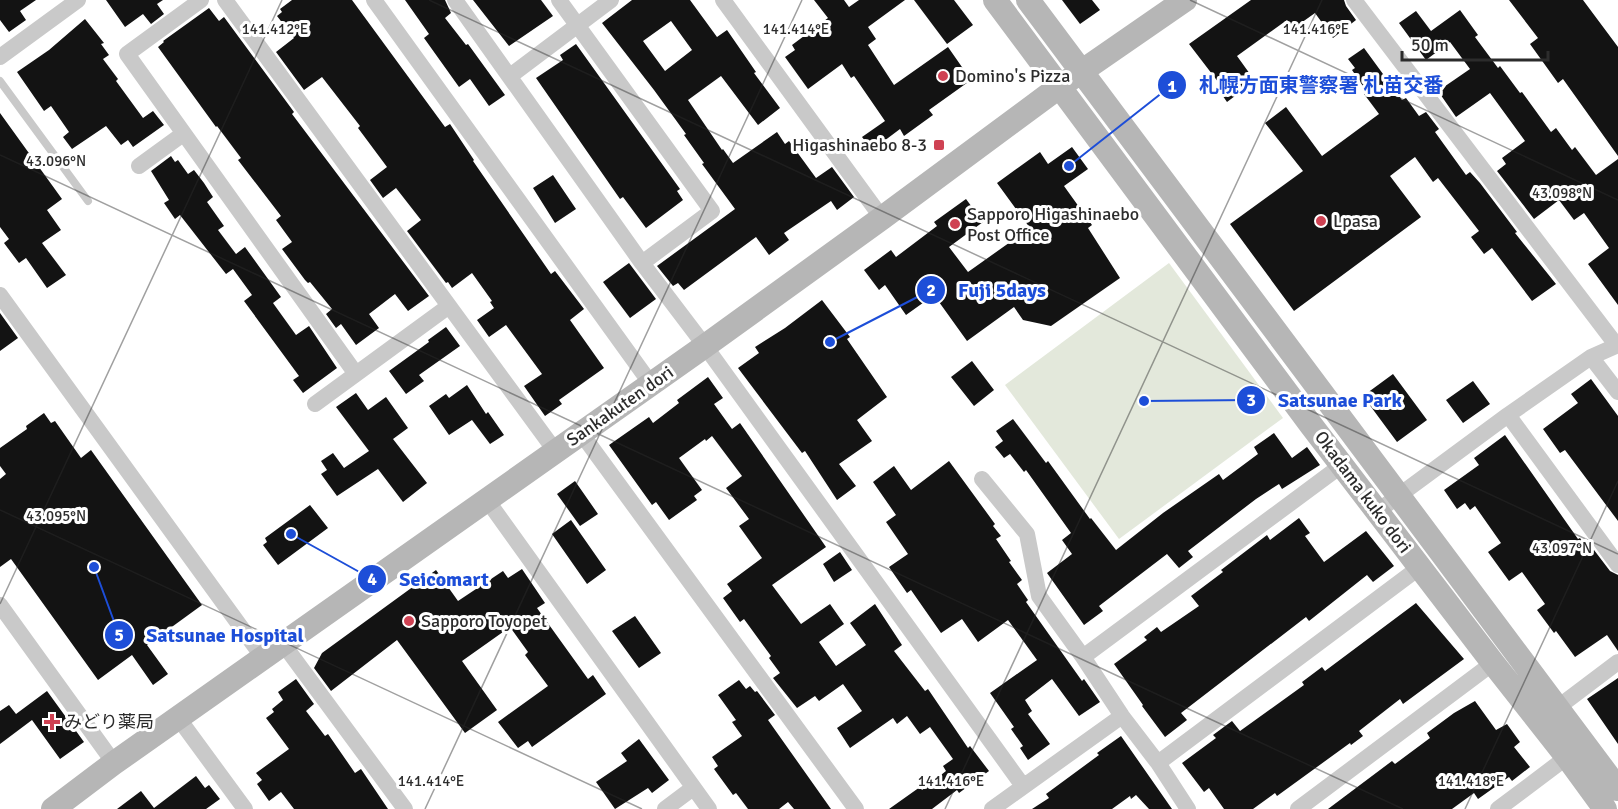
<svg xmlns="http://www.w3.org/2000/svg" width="1618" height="809" font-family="Signika,'Noto Sans JP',sans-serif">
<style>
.green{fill:#e3e8db}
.building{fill:#131313;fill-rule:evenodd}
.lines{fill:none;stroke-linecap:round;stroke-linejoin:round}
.lane{stroke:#c9c9c9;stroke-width:8}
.street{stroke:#c9c9c9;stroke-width:16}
.secondary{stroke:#b6b6b6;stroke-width:24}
.ticks{fill:none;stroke:#2c2c2c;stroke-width:1.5;stroke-opacity:0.45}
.poi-dot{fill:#cf4253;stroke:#fff;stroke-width:2}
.labels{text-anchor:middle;stroke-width:6;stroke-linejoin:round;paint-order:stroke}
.poi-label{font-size:18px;fill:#2c2c2c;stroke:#fff;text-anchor:start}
.street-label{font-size:18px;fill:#2c2c2c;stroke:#fff}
.ticks-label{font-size:15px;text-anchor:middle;fill:#2c2c2c;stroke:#fff;stroke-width:6;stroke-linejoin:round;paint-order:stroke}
.leader{fill:none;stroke:#1d4ed8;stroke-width:2}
.callout-dot{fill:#1d4ed8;stroke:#fff;stroke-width:2}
.mark-label{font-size:18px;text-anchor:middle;font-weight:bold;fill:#fff}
.callout-label{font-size:20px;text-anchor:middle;font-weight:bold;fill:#1d4ed8;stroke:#fff;stroke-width:6;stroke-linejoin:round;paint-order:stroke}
</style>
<rect width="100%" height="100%" fill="#fff"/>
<path class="green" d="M1169,263L1283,418L1119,539L1005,385Z"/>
<path class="building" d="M0,0H36L20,11L26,20L9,32L0,20Z
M106,0H163L157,4L164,14L151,24L143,14L125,27Z
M292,0H352L445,127L450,124L474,160L473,161L551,274L555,271L584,309L570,320L604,368L559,400L562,404L545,416L524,386L542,374L506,325L489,337L477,320L494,308L490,302L492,301L472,273L452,288L448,282L446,283L407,231L421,220L396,188L383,198L370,180L387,167L358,128L360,126L322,77L304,90L276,52L294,38L277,16L282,12L280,9Z
M405,0H445L451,13L445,18L466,45L468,44L505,95L489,106L470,79L459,87L424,38L429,34Z
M473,0H541L553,16L509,46Z
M632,0H690L717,37L727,30L756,72L754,73L780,108L758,125L721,76L688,100L722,150L723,149L733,163L777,132L785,144L789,141L816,178L832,167L854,197L837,210L831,201L784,233L789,240L769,255L756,237L684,290L678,283L673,286L657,266L735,209L702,164L704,163L684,135L686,134L654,90L602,23ZM671,21L692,50L665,71L643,41Z
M814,0H844L849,7L859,0H905L868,27L876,39L868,45L894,85L948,47L971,80L929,110L933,115L904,136L900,129L872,150L862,137L885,121L854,76L851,78L842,64L808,89L785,57L795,50L792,45L828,18Z
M914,0H954L973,25L947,44Z
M1062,0H1092L1100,10L1080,24Z
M1251,0H1344L1346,6L1356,20L1333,38L1315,13L1294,28L1287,20L1237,56L1255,81L1227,102L1218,89L1222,87L1189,44Z
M1509,0H1583L1618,47V156L1563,79L1558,83L1530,44L1538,38Z
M209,8L219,21L224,17L294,112L292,114L429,296L408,311L395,294L369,314L379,328L356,345L341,324L336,328L326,314L332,309L310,282L308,283L305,280L282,249L292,242L276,220L281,216L238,160L241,158L217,126L216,127L158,47L164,42L163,41Z
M1460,10L1478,35L1475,37L1498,68L1500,66L1520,93L1522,92L1551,132L1556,128L1572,150L1575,147L1596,175L1618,159V305L1588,264L1609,248L1584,213L1574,220L1559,200L1534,219L1497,171L1506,164L1502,158L1525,141L1490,93L1456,117L1438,91L1470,69L1450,42L1426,60L1399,23L1416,11L1431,31Z
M85,19L104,43L101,44L109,55L103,59L118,79L116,81L143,118L153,111L164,125L133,147L128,140L121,145L106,126L72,149L63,137L69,132L51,106L44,111L17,72L49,50Z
M576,44L680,189L677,191L683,200L646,228L623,197L620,199L536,78L563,60L560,55Z
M1364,48L1402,100L1406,98L1419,116L1426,112L1439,129L1435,132L1466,175L1470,172L1480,183L1517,232L1515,233L1556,284L1532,301L1492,248L1484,254L1471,237L1479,231L1438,178L1433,182L1415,157L1390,176L1421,217L1294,311L1230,224L1303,171L1265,123L1286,107L1322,156L1379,114L1364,94L1367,92L1352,70L1355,68L1348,59Z
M0,113L62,199L47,210L61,230L42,243L66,275L47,288L26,258L19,263L4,243L9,239L0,227Z
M1072,147L1088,169L1064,186L1092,225L1088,228L1120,278L1051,326L1023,320L1014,307L967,341L934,295L906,315L885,285L879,290L864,270L891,250L896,257L937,226L934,222L966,199L983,222L949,247L968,272L1030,228L997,183L1040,152L1048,164Z
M171,156L175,162L178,160L188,174L194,170L204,183L213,197L207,202L224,226L218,230L236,254L245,247L281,297L273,303L296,335L309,326L337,368L303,393L293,380L299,376L244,301L252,295L233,269L226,274L180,215L175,219L164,203L169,200L151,171Z
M553,175L576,209L555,223L533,188Z
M629,263L656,299L630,318L603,282Z
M822,300L850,337L847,339L887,397L857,420L872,441L839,464L856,486L837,500L805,451L802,453L738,368L759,353L755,347L785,328Z
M0,313L18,338L0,351Z
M446,327L460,346L419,375L424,381L406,394L389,371L429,342L428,340Z
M972,361L994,390L974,406L951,377Z
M1393,374L1427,420L1397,442L1363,396Z
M708,377L723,398L714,404L732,429L740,423L826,547L772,585L801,624L830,604L844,624L819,642L836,666L866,645L850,623L875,604L902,645L894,651L925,691L928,689L968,748L970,746L989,771L959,793L957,790L932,809H889L920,787L922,790L946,771L943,766L953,759L930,727L920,734L907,716L897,724L893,718L850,748L837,728L862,711L843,684L819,701L815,696L797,708L773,678L780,673L769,658L771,656L744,619L740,622L723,598L732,591L727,584L762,558L739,526L749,519L726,488L742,476L712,436L706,441L705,439L679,458L702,490L694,496L697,500L669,520L656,502L652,505L609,445L649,417L653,423L679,403L677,400Z
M1591,379L1618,416V521L1565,450L1560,453L1543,429L1578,403L1571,394Z
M1473,381L1490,404L1463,423L1446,400Z
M467,385L486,414L488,412L504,435L490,444L472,420L449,435L429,406L446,394L449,398Z
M356,393L368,410L386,397L408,428L393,439L427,483L403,502L378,469L337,496L321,474L327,470L321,461L333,453L344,468L369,451L336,407Z
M44,413L51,423L55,421L81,458L91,450L202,605L147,645L168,674L153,685L132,655L98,680L11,559L0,567V479L6,474L0,466V448L27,429L26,426Z
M1013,419L1046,463L1048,461L1090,519L1091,518L1116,550L1163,513L1219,474L1223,480L1258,454L1254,447L1274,433L1292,458L1307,447L1320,465L1282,489L1279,484L1256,499L1188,551L1193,557L1179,568L1167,554L1099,606L1103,611L1084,625L1047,573L1072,554L1062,540L1071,533L1026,470L1024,472L1010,454L1004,458L995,447L1003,441L996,431Z
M1505,435L1578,539L1580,538L1590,553L1594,550L1610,571L1618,575V651L1607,635L1575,657L1556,631L1554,633L1537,610L1545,604L1522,572L1509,581L1488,552L1501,543L1475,506L1470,510L1465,503L1457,509L1444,490L1479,465L1474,458Z
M949,461L995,524L993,526L1001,536L996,539L1011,561L1009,562L1022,580L1017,584L1028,600L1026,602L1082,681L1084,679L1100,702L1079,716L1052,679L1025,700L1032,711L1028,714L1050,744L1028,760L1020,748L1023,746L1011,729L1014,727L990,693L1037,660L1008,620L978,642L962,619L941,633L911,590L907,593L889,567L908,554L886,522L896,515L873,482L894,466L911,490Z
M575,481L598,514L580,526L557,494Z
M310,505L328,528L278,565L263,545L267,542L265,538Z
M1299,518L1310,533L1305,536L1324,562L1366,531L1394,566L1373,582L1367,575L1309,621L1306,617L1181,713L1187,720L1165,737L1142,706L1143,705L1114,664L1147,640L1144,637L1157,627L1161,632L1199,606L1191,596L1223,572L1221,570L1267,535L1270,540Z
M571,520L606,570L587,584L552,534Z
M840,552L852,570L834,582L823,564Z
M522,569L545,603L537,608L588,679L593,675L606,694L532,747L528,741L518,748L498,722L548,686L525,655L528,652L510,627L462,661L497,710L465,733L397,640L331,691L314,668L322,653L436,570L458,601L503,571L508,578Z
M1416,603L1464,659L1403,704L1400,699L1359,731L1363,736L1351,745L1350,743L1277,796L1275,793L1253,809H1224L1209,788L1204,792L1182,763L1216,738L1213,735L1232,721L1240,731L1304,685L1302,682L1322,667L1325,671Z
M635,616L661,653L639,668L612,631Z
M1618,678V744L1587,699Z
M296,679L314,704L306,711L325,736L328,734L355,773L361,769L388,809H294L281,792L269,801L257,784L262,780L256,773L289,749L266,718L274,712L272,709L283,700L278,692Z
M739,680L746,689L750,686L755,692L757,691L775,715L768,720L831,809H794L788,802L779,809H748L736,793L733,795L714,769L718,766L712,757L742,736L732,722L736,720L718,695Z
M47,691L84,742L60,759L32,720L0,744V711L9,705L16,714Z
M1475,701L1496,730L1507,724L1520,742L1514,747L1530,767L1512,781L1509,777L1478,799L1474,793L1452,809H1328L1392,761L1395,764L1430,738L1427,733L1454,713Z
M1121,736L1172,809H1149L1136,795L1131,799L1130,796L1112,809H1032L1049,798L1046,794L1099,755L1097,753Z
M639,739L669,780L652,793L648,788L615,809L596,782L627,761L621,753Z
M196,776L205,788L209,785L220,799L206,809H117L141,791L154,808Z"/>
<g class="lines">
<path class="lane" d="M0,81L88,201"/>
<path class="street" d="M201,0L127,54L356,374
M225,0L556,452
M374,0L651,384
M455,0L642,263L705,346L1023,786
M559,0L712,211L642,263
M723,0L882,218
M1354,0L1617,346
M0,57L78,0
M510,76L611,0
M139,166L183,134
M0,295L264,659
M1591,357L1618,392
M315,404L449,306
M1508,415L1618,565
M581,433L856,809
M982,479L1027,534L1039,596L1083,657L1122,716L1158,763L1188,809
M487,500L709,809
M1378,511L1508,415L1591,357L1618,345
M0,605L114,763
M284,645L405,809
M1083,657L1342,465
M1557,708L1618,662
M179,719L245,809
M1158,763L1420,567
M665,809L693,788
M992,809L1122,716
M1298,809L1493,663
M1498,809L1567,757"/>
<path class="secondary" d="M995,0L1311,425L1493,663L1567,757L1605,809
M1028,0L1618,789
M53,809L114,763L705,346L882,218L1059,87L1185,0"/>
</g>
<path class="ticks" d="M429,0L1618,554M1190,0L1618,200M0,155L1403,809M0,510L642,809M0,604L282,0M425,809L802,0M945,809L1322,0M1465,809L1618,481"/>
<g class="poi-dot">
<circle cx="943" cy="76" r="6"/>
<rect x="933" y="139" width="12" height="12" rx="3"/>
<circle cx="1321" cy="221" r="6"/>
<circle cx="955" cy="224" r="6"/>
<circle cx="409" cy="621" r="6"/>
<path d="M49 713h6v6h6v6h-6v6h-6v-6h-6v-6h6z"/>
</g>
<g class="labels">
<g class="poi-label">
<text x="955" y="82">Domino's Pizza</text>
<text x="927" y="151" text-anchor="end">Higashinaebo 8-3</text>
<text x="967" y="220">Sapporo Higashinaebo<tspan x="967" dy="21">Post Office</tspan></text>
<text x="1333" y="227">Lpasa</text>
<text x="421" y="627">Sapporo Toyopet</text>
<text x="64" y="728">みどり薬局</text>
</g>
<g class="street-label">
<text transform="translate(620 406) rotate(-35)" y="6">Sankakuten dori</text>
<text transform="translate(1363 492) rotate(53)" y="6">Okadama kuko dori</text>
</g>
</g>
<g class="ticks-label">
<text x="275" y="34">141.412°E</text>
<text x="796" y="34">141.414°E</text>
<text x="1316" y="34">141.416°E</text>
<text x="56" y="166">43.096°N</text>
<text x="1562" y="198">43.098°N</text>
<text x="56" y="521">43.095°N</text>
<text x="1562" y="553">43.097°N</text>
<text x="431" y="786">141.414°E</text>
<text x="951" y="786">141.416°E</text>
<text x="1471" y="786">141.418°E</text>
</g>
<path class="leader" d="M1069 166L1172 85M830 342L931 290M1144 401L1251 400M291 534L372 579M94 567L119 635"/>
<g class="callout-dot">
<circle cx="1069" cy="166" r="6"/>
<circle cx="830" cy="342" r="6"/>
<circle cx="1144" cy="401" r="6"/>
<circle cx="291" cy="534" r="6"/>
<circle cx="94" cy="567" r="6"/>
<circle cx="1172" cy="85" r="15"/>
<circle cx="931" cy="290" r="15"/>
<circle cx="1251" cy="400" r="15"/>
<circle cx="372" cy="579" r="15"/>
<circle cx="119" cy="635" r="15"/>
</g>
<g class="mark-label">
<text x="1172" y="92">1</text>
<text x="931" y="296">2</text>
<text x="1251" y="406">3</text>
<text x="372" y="585">4</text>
<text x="119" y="641">5</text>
</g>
<g class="callout-label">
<text x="1321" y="92">札幌方面東警察署 札苗交番</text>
<text x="1002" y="297">Fuji 5days</text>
<text x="1340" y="407">Satsunae Park</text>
<text x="444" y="586">Seicomart</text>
<text x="225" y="642">Satsunae Hospital</text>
</g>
<path d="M1402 51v9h146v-9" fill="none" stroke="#2c2c2c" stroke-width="3"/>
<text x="1411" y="51" font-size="18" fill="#2c2c2c" stroke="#ffffff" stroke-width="4.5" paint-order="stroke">50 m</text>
</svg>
